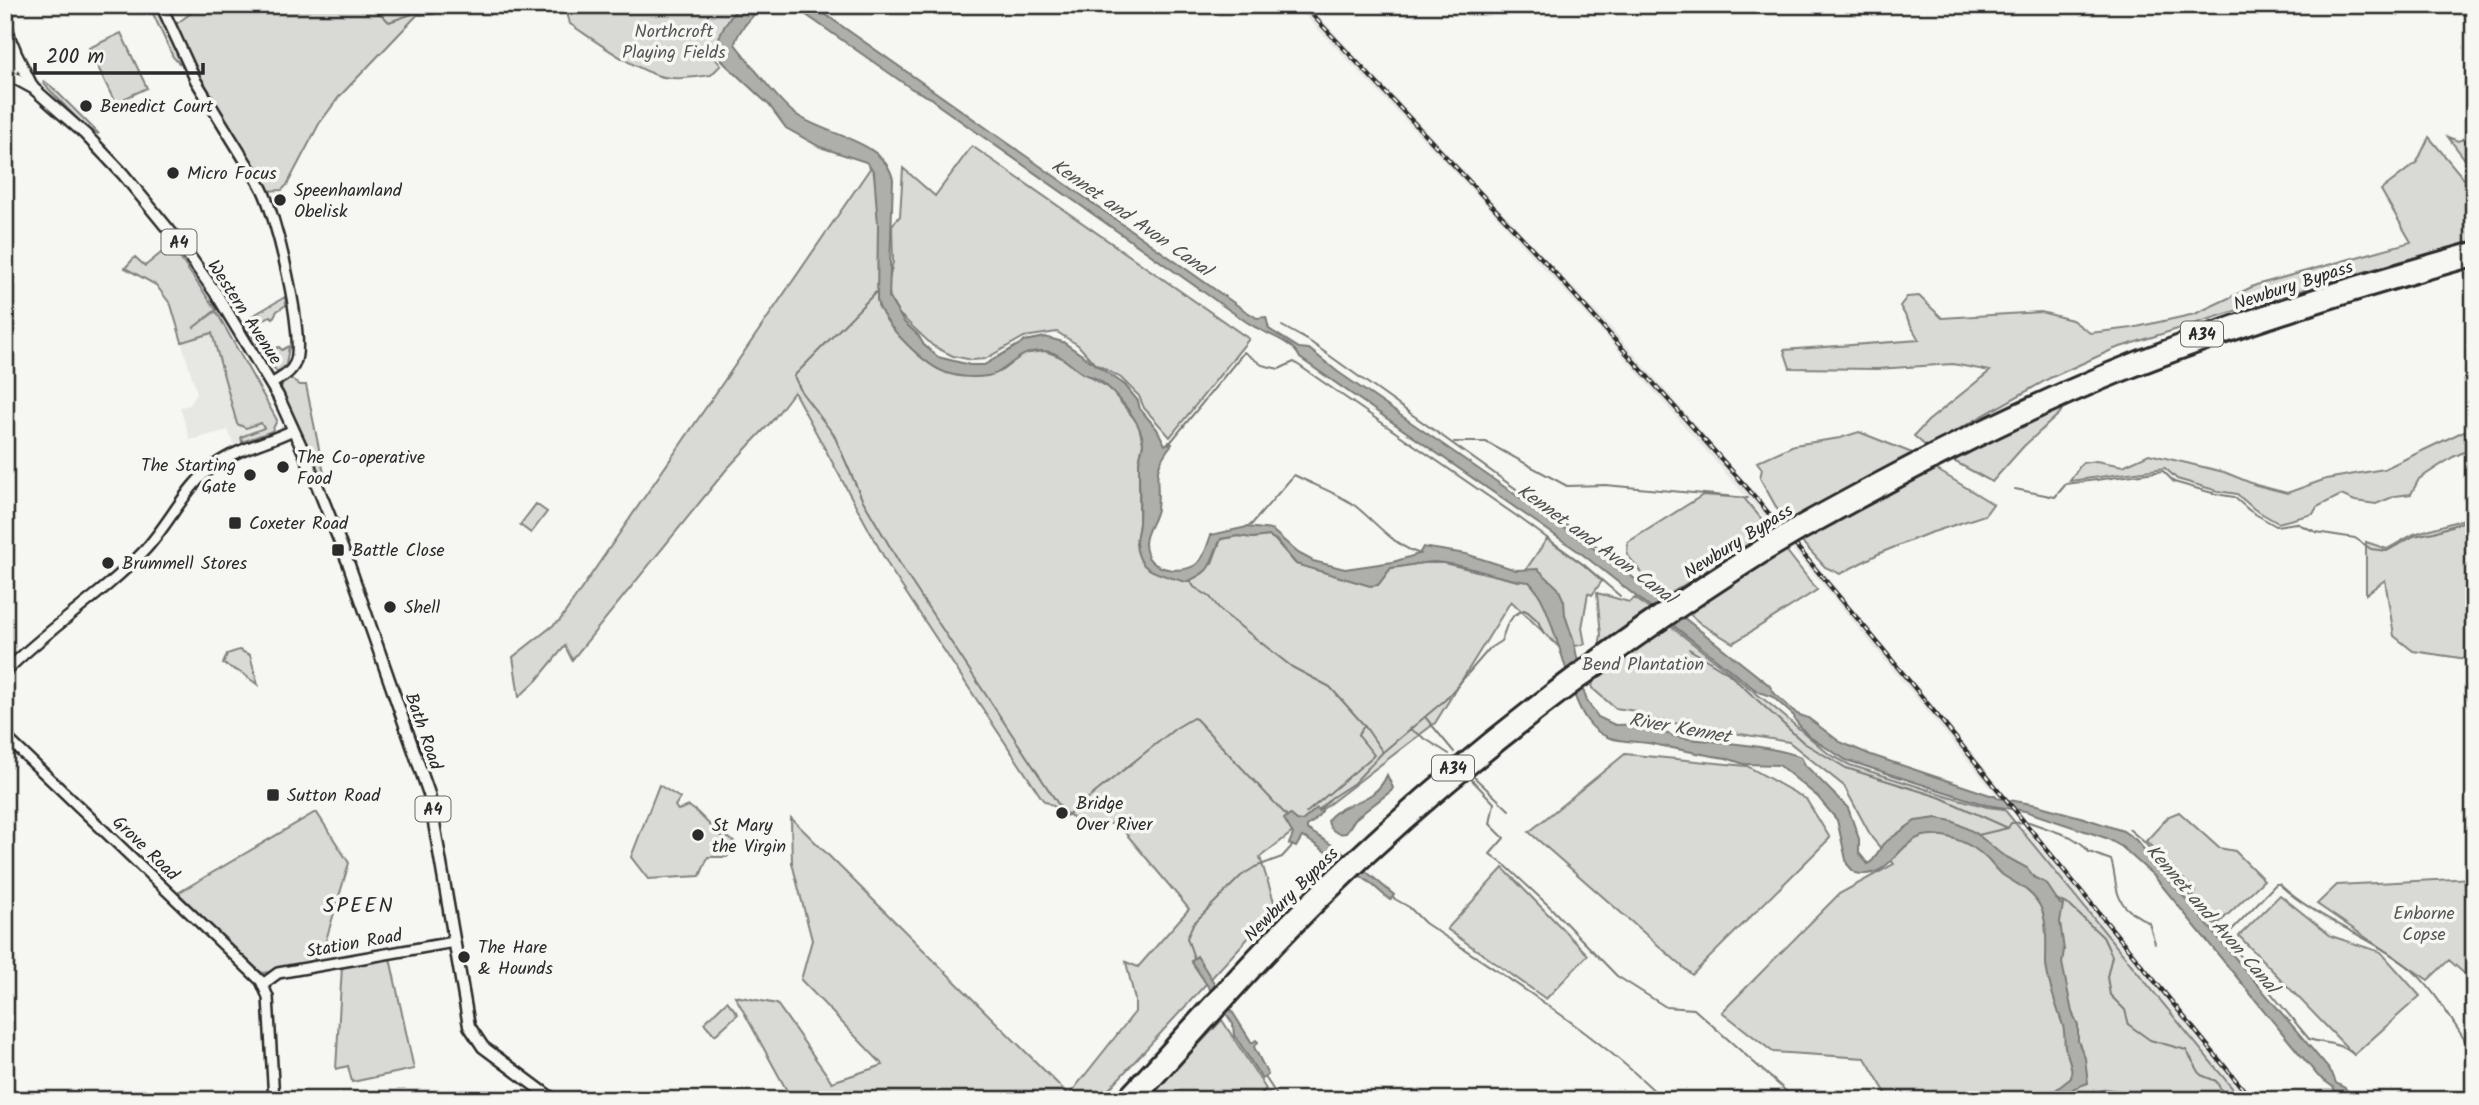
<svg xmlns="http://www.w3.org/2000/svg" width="2479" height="1105" font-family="Kalam,sans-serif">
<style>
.built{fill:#e7e7e3}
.green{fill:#d9d9d5;stroke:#828280;stroke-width:2}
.water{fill:#aeaeab;stroke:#7a7a78;stroke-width:2}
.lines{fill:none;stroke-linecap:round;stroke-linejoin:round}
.stream{stroke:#7a7a78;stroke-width:2}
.secondary-casing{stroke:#2b2b2b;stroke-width:14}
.primary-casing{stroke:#2b2b2b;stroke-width:15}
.highway-casing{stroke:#2b2b2b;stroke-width:18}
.secondary{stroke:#f6f6f2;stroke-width:9}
.primary{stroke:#f6f6f2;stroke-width:10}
.highway{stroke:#f6f6f2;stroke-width:12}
.rail-casing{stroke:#2b2b2b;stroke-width:4.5}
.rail{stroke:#f6f6f2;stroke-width:2;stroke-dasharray:5;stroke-linecap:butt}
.highway-bridge-casing{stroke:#2b2b2b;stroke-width:18;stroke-linecap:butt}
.highway-bridge{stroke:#f6f6f2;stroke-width:12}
.poi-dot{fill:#2b2b2b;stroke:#f6f6f2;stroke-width:2.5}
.labels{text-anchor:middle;stroke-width:7;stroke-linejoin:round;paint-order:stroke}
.shield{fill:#f6f6f2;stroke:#686867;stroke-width:2}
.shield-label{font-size:16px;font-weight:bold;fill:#2b2b2b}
.park-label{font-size:18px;fill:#565656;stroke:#f6f6f2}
.poi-label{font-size:18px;fill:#2b2b2b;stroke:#f6f6f2;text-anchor:start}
.street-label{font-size:18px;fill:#2b2b2b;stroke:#f6f6f2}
.water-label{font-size:19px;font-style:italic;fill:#525251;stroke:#f6f6f2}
.quarter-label{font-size:21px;letter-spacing:2px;fill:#2b2b2b;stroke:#f6f6f2}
</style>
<rect width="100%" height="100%" fill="#f6f6f2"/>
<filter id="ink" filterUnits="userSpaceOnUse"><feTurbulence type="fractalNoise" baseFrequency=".0143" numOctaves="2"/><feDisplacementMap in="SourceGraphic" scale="14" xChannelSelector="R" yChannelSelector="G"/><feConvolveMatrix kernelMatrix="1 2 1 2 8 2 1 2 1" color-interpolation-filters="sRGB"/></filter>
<g filter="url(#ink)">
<path class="built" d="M1295,5H1308L1615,332L1832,583L2003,791L1995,793L1988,785L1817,578L1610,341L1488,207Z
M216,310L277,420L272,431L234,445L228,430L190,440L180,407L190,405L197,393L180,337Z
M2029,825L2071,874L2256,1100H2242L2175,1019L2020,829Z"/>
<path class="green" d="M149,5H161L187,64H180L173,57Z
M202,5H421V11L339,97L319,124L287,185L282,190L265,191L198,80L175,28L176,24Z
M565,5L739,6L724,27L712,55L721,65L711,75C694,77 673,81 656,75C625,63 597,42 570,24Z
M121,33L147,88L115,103L89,48Z
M44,81L52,87L99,134L88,130L43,83Z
M2474,135V171L2448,137L2458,141Z
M2429,137L2474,191V241L2324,283L2114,349L2050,378L1927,447L1914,436L1928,421L1990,371L1953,364L1877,369L1790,368L1784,350L1919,340L1900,306L1907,297L1919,296L1942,318L2041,312L2072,320L2090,333L2132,328L2195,314L2256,285L2411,242L2381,190L2417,162Z
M972,146L1249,339L1170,437L1144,408L1139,396L1121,378L1093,362L1078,345L1057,332L1024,337L985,359L972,360L953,356L933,346L898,313L890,298L888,285L893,262L892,225L900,216L903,168L935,196Z
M871,167C883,185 878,279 878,306L908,344L930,364L963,376H987L1000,371L1022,354L1045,351L1063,358L1083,373L1109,388L1138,423L1143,443L1139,462V524L1136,542L1139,555L1167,576L1186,582L1212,563L1221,539L1238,536L1253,538L1269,536L1275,540L1296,564L1361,583L1378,585L1391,568L1422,563H1444L1518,581L1547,539L1584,565L1602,581L1592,595L1588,593L1582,628L1585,644L1561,649L1511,601L1435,723L1260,857L1276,908L1099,1100H792L735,996L777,1004L832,1082L883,1065L801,980L812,940L792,863L791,818L1069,1095L1135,1012V1000L1126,962L1138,967L1189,909L1118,824L1083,823L1043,800L891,570L794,392L772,421L726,470L572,660L565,646L537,680L519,697L513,657L560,620Z
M171,245L216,310L193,328L216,311L277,420L272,431L242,442L241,437L264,428L261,423L246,428L237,424L212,333L182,342L171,305L156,285L125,268L135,257L145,266Z
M285,297L286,305L277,311L273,318L270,316L263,320L259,315L254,319L273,350L279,347L282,350L289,346L286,365L277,372L242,322Z
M290,378L300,385H306L325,478L323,483L281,390L283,380Z
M2064,406L2060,413L2024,446L1992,482L1950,459Z
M2464,431L2474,439L2473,448L2453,457L2419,479L2411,494L2395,496L2376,504L2355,501L2341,495L2317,507L2313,514L2278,523L2254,509L2237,494L2218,491L2177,479L2165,468L2070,481L2082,463L2096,461L2123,466L2149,454L2224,472L2256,485L2287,493L2326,479L2384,469Z
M1859,432L1912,453L1785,523L1760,478L1762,469L1757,462L1794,445L1840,438Z
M1934,468L1993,504L1985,515L1927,534L1880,553L1840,574L1825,567L1801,541Z
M1703,495L1744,498L1771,530L1668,595L1646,579L1627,554L1628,542Z
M536,504L547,512L531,533L520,525Z
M2474,516V660L2413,651L2394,636L2385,580L2366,594V542L2387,549L2414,534Z
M1786,550L1817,590L1733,643L1701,624L1687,612Z
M1597,593L1629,602L1635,598L1771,705L1829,754L1850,765L1948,796L1987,807L2004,809L2242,1100H2175L2106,1089L2076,1100H1890L1865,1058L1773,1052L1722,1012L1839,894L1894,864L1872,838L1844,786L1789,742L1636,717V711L1615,708L1592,688L1601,635Z
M239,650L250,655L258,685L242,673L223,664L227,654Z
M1625,754L1747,766L1806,799L1830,838L1692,975L1529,832Z
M659,785L680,798L675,806L678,810L689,806L697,812L725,840L728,837L736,844L727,857H708L700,876L648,879L631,857Z
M2179,812L2219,848L2235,851L2264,880L2218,924L2193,896L2196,892L2146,841L2169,816Z
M314,813H317L349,863L323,950L313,953L316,964L263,973L255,968L178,893Z
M1503,868L1588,955L1546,999L1447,929Z
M2474,878V982L2449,960L2428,980L2317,904L2337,885Z
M2280,895L2331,936L2381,952L2420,996L2354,1055L2239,936Z
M390,958L414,1069L352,1082L348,1066L336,1069L342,966Z
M727,1001L738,1014L715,1035L704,1023Z
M1222,1020L1266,1089L1255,1100H1146Z"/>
<path class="water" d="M739,5H762C753,17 738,29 735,44C749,62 777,100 794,113C824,136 883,138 893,179L889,298L904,322L918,335L924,345L938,357L970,365H984L1025,341L1045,337L1063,342L1125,385L1138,401L1140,409L1157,429L1165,445L1169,442L1172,444C1149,473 1161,478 1157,509C1154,525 1140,536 1147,554C1152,572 1191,576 1201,559C1206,552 1208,543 1211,535L1247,527L1272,530L1298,553L1313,561L1345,569L1393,562L1419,554L1423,547L1466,554L1516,570L1538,569L1558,588L1564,601L1565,615L1574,642L1583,689L1587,701L1598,717L1615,725L1651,724C1670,741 1697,739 1720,742C1747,745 1776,748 1801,757L1805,765L1848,808L1859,839V853L1868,864L1873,860L1883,844L1915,821L1937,818L1952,821L1976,833L2001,854L2027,868L2035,878L2046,883L2060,904L2063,905L2060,922L2064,950L2062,963L2072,1012L2078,1025V1041L2085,1058L2088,1083L2074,1088L2062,1100H2043L2071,1078C2073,1067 2068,1058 2065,1047C2064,1040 2065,1033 2063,1026C2057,1006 2048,986 2046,964C2046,949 2048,920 2040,906C2031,889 2015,884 2000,873C1994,868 1991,862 1985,857C1972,844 1950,835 1932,835C1897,835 1893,882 1855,873L1847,864L1837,820L1818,797L1779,765L1744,764L1726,758C1703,755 1681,750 1658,745C1630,738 1606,748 1586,719C1572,697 1567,668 1558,644C1550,622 1546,599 1529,582C1497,579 1467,564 1435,562C1420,562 1406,567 1391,568L1378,585L1370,586L1296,564L1276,540L1269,536L1253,538L1238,536L1221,539C1207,564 1217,569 1186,582C1174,578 1156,575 1146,567C1140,562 1136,551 1136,543C1136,536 1139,529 1139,522C1140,503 1139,483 1139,464C1139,457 1143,450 1143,443C1143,423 1114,390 1099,380C1094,377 1089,376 1084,374C1070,367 1060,351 1043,351C1015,350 1009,373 987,376C976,378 960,377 950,374C926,368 882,324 877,300L878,225L874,172L866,162L820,147L786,128L769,105L726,65L720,57L717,42L724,27Z
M792,5H812L1244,310L1257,318L1266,317L1269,329L1299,348L1309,349L1338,372L1616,564L1769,685L1775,694L1797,714L1808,718L1840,742L1871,755L1990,795H1995L1998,798L2037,805L2084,818L2123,831L2136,840L2332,1073L2336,1083L2345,1088L2355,1100H2339L2333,1087L2318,1076L2289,1041L2154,876L2122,847L2106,838L2025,811L1986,805L1846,760L1808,736L1795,720L1794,716L1773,697L1757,691L1582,554L1300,358C1293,342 1271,336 1257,328C1248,324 1240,317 1232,312L938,105L933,99L912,89Z
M1387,775L1393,788L1391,791L1355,819L1346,833C1337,835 1329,830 1328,820C1342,800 1374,806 1387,775Z
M1317,808L1322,811L1314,821L1307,826V829L1343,852L1394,895L1390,900L1369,882L1307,839L1302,837L1296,847L1289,844L1293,834L1284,819L1290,814L1297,820L1302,821Z
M1197,956L1252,1043L1256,1040L1258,1042L1254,1047L1268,1075L1262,1079L1237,1039L1234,1036L1233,1024L1191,961Z"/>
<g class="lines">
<path class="stream" d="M365,5L382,15L389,22L412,14
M419,15L434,14L449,5
M876,292L794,376L802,393L834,435L862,499L906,574L1066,816L1176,728L1193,718L1196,719L1287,816
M1282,326L1309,341L1617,561
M1454,442H1486L1567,486L1605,485L1748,498
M1169,444L1244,352L1262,365L1279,369L1294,362L1521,519L1584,565L1620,596
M2015,489L2055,497L2066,484L2163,471L2174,482L2216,494L2234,497L2250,511L2276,526L2296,523L2316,532L2355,538L2371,549L2387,551L2414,536L2434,532L2474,518
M1246,527L1251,525L1294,475C1314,485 1337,493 1354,505C1375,521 1394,547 1421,554
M1190,580L1194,587L1210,597L1222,612L1292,667L1330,687L1364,725L1382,751
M1689,649L1728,673L1804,743L1846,768L1939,797L2008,828
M1426,718L1454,752
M1410,729L1449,754
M1474,777L1509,810
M1471,779L1494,803L1490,824L1504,838L1490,854L1506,866L1548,905L1617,976L1666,1007L1694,1009L1796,1100
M1318,811L1331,798L1354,783L1383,752L1445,700L1490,648L1501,641L1507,625L1514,615L1524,610L1528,612L1538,621L1544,634
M1306,813L1371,758L1374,755L1358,735L1364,726
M2129,829L2144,842L2176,878L2309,1039C2323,1044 2339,1042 2352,1053
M1978,835L2008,828L2011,823L2029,822L2071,837L2082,844L2089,852L2111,860C2117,877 2113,897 2129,910C2135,915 2142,918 2149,923L2155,943
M1393,898L1409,907L1425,923C1507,978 1594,1031 1664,1100
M2056,899L2070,906L2103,937L2112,956L2107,977L2110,995L2125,1010L2129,1025L2150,1040L2186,1050L2201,1075L2216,1081L2227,1100
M2225,937L2276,884H2279C2316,919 2366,934 2406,965C2434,986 2453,1024 2474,1054
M1194,958L1187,938L1193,924L1241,876L1255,867L1282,857L1292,846
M1265,1077L1280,1100"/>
<g class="secondary-casing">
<path id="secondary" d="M161,5L196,81L260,185C275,209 306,338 295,363C291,373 281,378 271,384
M5,18L11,41
M5,672C48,628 101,596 143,552C169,525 186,485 215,465C238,448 267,443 293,430
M5,736L261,981L268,997L274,1100
M263,984L278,973L454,942"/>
</g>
<g class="primary-casing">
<path id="primary" d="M5,36C18,46 21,67 6,77
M16,54L33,88
M9,75L33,88L85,134L123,174L182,246L217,295L278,396L305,455L349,565L429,794L469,1026L483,1047L554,1100"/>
</g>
<g class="highway-casing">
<path id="highway" d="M1792,527C1917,457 2045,392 2180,342C2276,306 2375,277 2474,249
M1798,535C1902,477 2006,422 2116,377C2233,330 2353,293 2474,259
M1121,1100C1183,1035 1240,966 1305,903C1446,766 1599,646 1766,543
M1137,1100C1200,1032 1259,962 1325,898C1461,765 1611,652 1771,551"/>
</g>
<use href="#secondary" class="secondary"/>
<use href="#primary" class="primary"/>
<use href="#highway" class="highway"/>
<g class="rail-casing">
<path id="rail" d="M1303,5L1545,262L1749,490L1873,637L2252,1100"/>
</g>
<use href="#rail" class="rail"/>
<g class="highway-bridge-casing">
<path id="highway-bridge" d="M1766,543L1792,527
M1771,551L1798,535"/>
</g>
<use href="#highway-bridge" class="highway-bridge"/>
</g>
</g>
<g class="poi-dot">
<circle cx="86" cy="106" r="7"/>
<circle cx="173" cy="173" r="7"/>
<circle cx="280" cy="200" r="7"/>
<circle cx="283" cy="467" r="7"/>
<circle cx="250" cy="475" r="7"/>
<rect x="228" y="516" width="14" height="14" rx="3.5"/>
<rect x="331" y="543" width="14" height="14" rx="3.5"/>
<circle cx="108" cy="563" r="7"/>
<circle cx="390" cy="607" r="7"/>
<rect x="266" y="788" width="14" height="14" rx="3.5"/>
<circle cx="1062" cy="813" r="7"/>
<circle cx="698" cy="835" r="7"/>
<circle cx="464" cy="957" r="7"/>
</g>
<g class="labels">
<g class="shield">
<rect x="161.5" y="229.5" width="35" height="25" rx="5"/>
<rect x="2181" y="321.5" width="42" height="25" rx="5"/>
<rect x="1432" y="755.5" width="42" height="25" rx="5"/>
<rect x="415.5" y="796.5" width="35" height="25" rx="5"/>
</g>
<g class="shield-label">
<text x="179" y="248">A4</text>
<text x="2202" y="340">A34</text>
<text x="1453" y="774">A34</text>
<text x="433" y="815">A4</text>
</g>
<g class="park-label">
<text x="674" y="37">Northcroft<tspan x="674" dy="21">Playing Fields</tspan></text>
<text x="1643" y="670">Bend Plantation</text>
<text x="2424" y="919">Enborne<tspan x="2424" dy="21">Copse</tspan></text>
</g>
<g class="poi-label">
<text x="100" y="112">Benedict Court</text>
<text x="187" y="179">Micro Focus</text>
<text x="294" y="196">Speenhamland<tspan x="294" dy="21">Obelisk</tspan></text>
<text x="297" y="463">The Co-operative<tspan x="297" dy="21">Food</tspan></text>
<text x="236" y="471" text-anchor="end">The Starting<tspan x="236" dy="21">Gate</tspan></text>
<text x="249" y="529">Coxeter Road</text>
<text x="352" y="556">Battle Close</text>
<text x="122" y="569">Brummell Stores</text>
<text x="404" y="613">Shell</text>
<text x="287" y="801">Sutton Road</text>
<text x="1076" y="809">Bridge<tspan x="1076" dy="21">Over River</tspan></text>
<text x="712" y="831">St Mary<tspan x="712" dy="21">the Virgin</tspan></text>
<text x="478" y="953">The Hare<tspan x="478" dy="21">&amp; Hounds</tspan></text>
</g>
<g class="street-label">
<text transform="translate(2293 285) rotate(-18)" y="6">Newbury Bypass</text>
<text transform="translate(245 312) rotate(57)" y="6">Western Avenue</text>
<text transform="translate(1738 541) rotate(-32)" y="6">Newbury Bypass</text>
<text transform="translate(424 731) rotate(71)" y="6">Bath Road</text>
<text transform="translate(146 848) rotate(44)" y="6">Grove Road</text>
<text transform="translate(1291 894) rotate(-45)" y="6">Newbury Bypass</text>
<text transform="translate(354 943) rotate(-10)" y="6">Station Road</text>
</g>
<g class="water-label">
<text transform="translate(1132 217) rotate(35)" y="7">Kennet and Avon Canal</text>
<text transform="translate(1597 543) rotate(36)" y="7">Kennet and Avon Canal</text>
<text transform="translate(1680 727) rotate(10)" y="7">River Kennet</text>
<text transform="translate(2213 918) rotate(49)" y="7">Kennet and Avon Canal</text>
</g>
<g class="quarter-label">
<text x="359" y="912">SPEEN</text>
</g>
</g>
<rect width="2479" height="1105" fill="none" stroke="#f6f6f2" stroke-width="28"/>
<rect x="14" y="14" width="2451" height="1077" fill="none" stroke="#2b2b2b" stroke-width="2.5" filter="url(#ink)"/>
<path d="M35 63v10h168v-10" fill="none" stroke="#2b2b2b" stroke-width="3.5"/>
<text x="46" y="63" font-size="21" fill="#2b2b2b" stroke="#f6f6f2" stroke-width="5" paint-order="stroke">200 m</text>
</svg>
